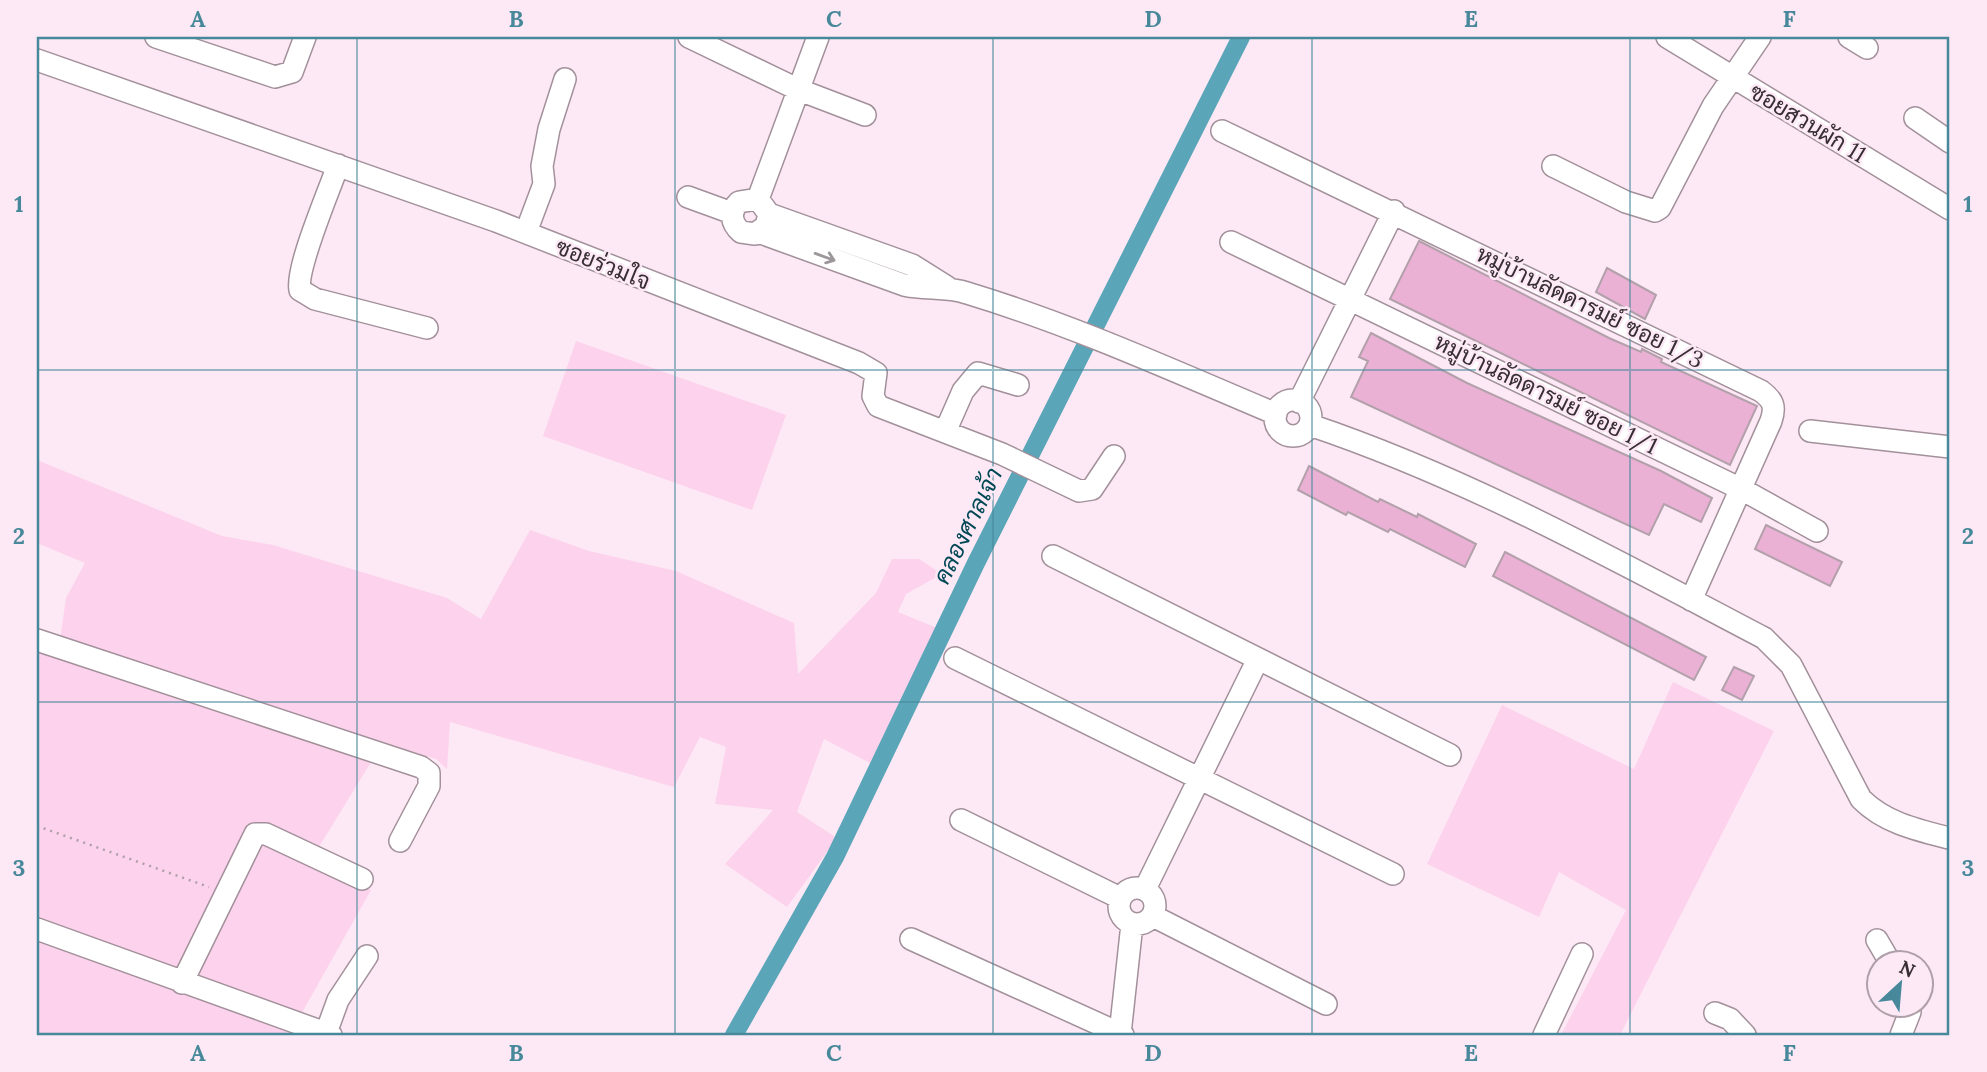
<svg xmlns="http://www.w3.org/2000/svg" width="1987" height="1072" font-family="Lora,Sarabun,serif">
<style>
.green{fill:#fdd2ec}
.lines{fill:none;stroke-linecap:round;stroke-linejoin:round}
.canal{stroke:#5aa5b8;stroke-width:18}
.building{fill:#eab1d4;stroke:#b2a0ab;stroke-width:2}
.minor-casing{stroke:#a2909a;stroke-width:24}
.path{stroke:#ae9fa8;stroke-width:2.5;stroke-dasharray:2 5;stroke-linecap:butt}
.minor{stroke:#fff;stroke-width:21}
.oneway{stroke:#9b979a}
.grid{fill:none;stroke:#47899a;stroke-width:2;stroke-opacity:0.55}
.labels{text-anchor:middle;stroke-width:5;stroke-linejoin:round;paint-order:stroke}
.street-label{font-size:23px;fill:#372f34;stroke:#fde9f5}
.water-label{font-size:24px;font-style:italic;fill:#014856;stroke:#fde9f5}
.neatline{fill:none;stroke:#47899a;stroke-width:2.5}
.grid-label{font-size:23px;text-anchor:middle;font-weight:bold;fill:#47899a}
</style>
<rect width="100%" height="100%" fill="#fde9f5"/>
<path class="green" d="M576,341L786,415L752,510L543,436Z
M37,460L222,536L273,545L447,598L481,619L530,530L589,551L676,571L794,623L798,674L876,593L892,559H919L942,574L906,594L898,612L937,628L870,763L824,739L797,812L837,838L787,907L725,864L773,810L715,804L726,747L700,737L674,787L450,722L447,769L436,759L60,640L66,598L85,563L37,543Z
M37,646L373,759L309,863L371,890L299,1018L37,925Z
M1673,682L1774,731L1620,1035H1561L1626,910L1559,872L1539,917L1427,864L1502,705L1634,769Z
M37,939L319,1035H37Z"/>
<g class="lines">
<path class="canal" d="M734,1035L835,857L976,563L1241,37"/>
</g>
<path class="building" d="M1419,241L1609,338L1641,352L1642,349L1662,359L1661,362L1757,406L1730,465L1390,299Z
M1607,268L1656,295L1645,319L1596,292Z
M1371,333L1467,383L1661,471L1712,498L1701,522L1664,504L1649,535L1351,397L1368,361L1359,357Z
M1309,466L1378,502L1380,499L1417,517L1418,514L1476,544L1465,567L1390,529L1388,532L1348,512L1346,515L1298,490Z
M1766,525L1842,562L1830,586L1755,549Z
M1505,552L1706,657L1694,680L1493,576Z
M1734,667L1754,676L1742,700L1722,690Z"/>
<g class="lines">
<g class="minor-casing">
<path id="minor" d="M156,37L275,77L292,72L305,37
M689,37L797,89L865,115
M1667,37L1950,209
M1849,37L1867,48
M37,60L496,221L859,363L876,373L873,396L878,406L1002,454L1079,491L1092,489L1114,456
M1915,118L1950,142
M1222,131L1761,391C1773,400 1776,406 1771,421L1691,600
M338,165C330,189 295,269 300,290L315,299L427,328
M1553,166L1626,202L1655,211L1660,208L1713,106L1760,37
M688,197L732,213
M758,199L818,37
M769,214L766,226L755,234L741,232C731,223 729,212 739,202L758,199L769,214L912,265L947,287
M526,232L544,184L542,166L549,129L565,79
M761,233L904,285C925,290 946,286 967,293C1073,325 1174,371 1276,414
M1231,242L1743,490L1817,531
M1275 418a18 18 0 1 1 36 0a18 18 0 1 1-36 0Z
M1299,402L1394,211
M1310,425C1468,478 1617,561 1764,638L1791,665L1861,799C1885,823 1917,830 1949,838
M1810,431L1950,447
M945,432L963,391L978,373L1018,385
M1053,556L1450,755
M37,640L421,767L429,773V786L400,841
M955,658L1393,874
M961,820L1120,898
M1119 906a18 18 0 1 1 36 0a18 18 0 1 1-36 0Z
M1145,889L1258,659
M1153,916L1326,1004
M37,929L331,1035
M911,939L1123,1035
M1877,940L1891,964
M182,983L255,834H266L362,879
M1715,1013L1730,1019L1745,1035
M326,1033L338,1000L367,956
M1120,1034L1132,924
M1544,1035L1582,954
M1901,1035L1910,1012L1909,1006"/>
</g>
<path class="path" d="M37,826L209,887"/>
<use href="#minor" class="minor"/>
</g>
<defs><path id="oneway-shaft" d="M-6 0H5M1.5-3L5.5 0L1.5 3" fill="none" stroke-width="1.6" stroke-linecap="round" stroke-linejoin="round" transform="scale(1.75)"/></defs>
<use class="oneway" href="#oneway-shaft" transform="translate(825 257) rotate(20)"/>
<path class="grid" d="M357,37V1035M675,37V1035M993,37V1035M1312,37V1035M1630,37V1035M37,370H1950M37,702H1950"/>
<g class="labels">
<g class="street-label">
<text transform="translate(1808 123) rotate(31)" y="8">ซอยสวนผัก 11</text>
<text transform="translate(603 264) rotate(22)" y="8">ซอยร่วมใจ</text>
<text transform="translate(1590 307) rotate(26)" y="8">หมู่บ้านลัดดารมย์ ซอย 1/3</text>
<text transform="translate(1546 394) rotate(26)" y="8">หมู่บ้านลัดดารมย์ ซอย 1/1</text>
</g>
<g class="water-label">
<text transform="translate(968 526) rotate(-64)" y="8">คลองศาลเจ้า</text>
</g>
</g>
<rect width="1987" height="1072" fill="none" stroke="#fde9f5" stroke-width="77"/>
<g transform="translate(1900 984) rotate(26)"><circle r="33" fill="#fde9f5" stroke="#ae9fa8" stroke-width="2"/>
<path d="M0-5L12 26L0 18L-12 26Z" fill="#47899a"/>
<text y="-10" font-size="19" font-weight="bold" text-anchor="middle" fill="#372f34">N</text>
</g>
<rect x="38" y="38" width="1910" height="996" class="neatline"/>
<g class="grid-label">
<text x="198" y="27">A</text>
<text x="516" y="27">B</text>
<text x="834" y="27">C</text>
<text x="1153" y="27">D</text>
<text x="1471" y="27">E</text>
<text x="1789" y="27">F</text>
<text x="19" y="212">1</text>
<text x="1968" y="212">1</text>
<text x="19" y="544">2</text>
<text x="1968" y="544">2</text>
<text x="19" y="876">3</text>
<text x="1968" y="876">3</text>
<text x="198" y="1061">A</text>
<text x="516" y="1061">B</text>
<text x="834" y="1061">C</text>
<text x="1153" y="1061">D</text>
<text x="1471" y="1061">E</text>
<text x="1789" y="1061">F</text>
</g>
</svg>
